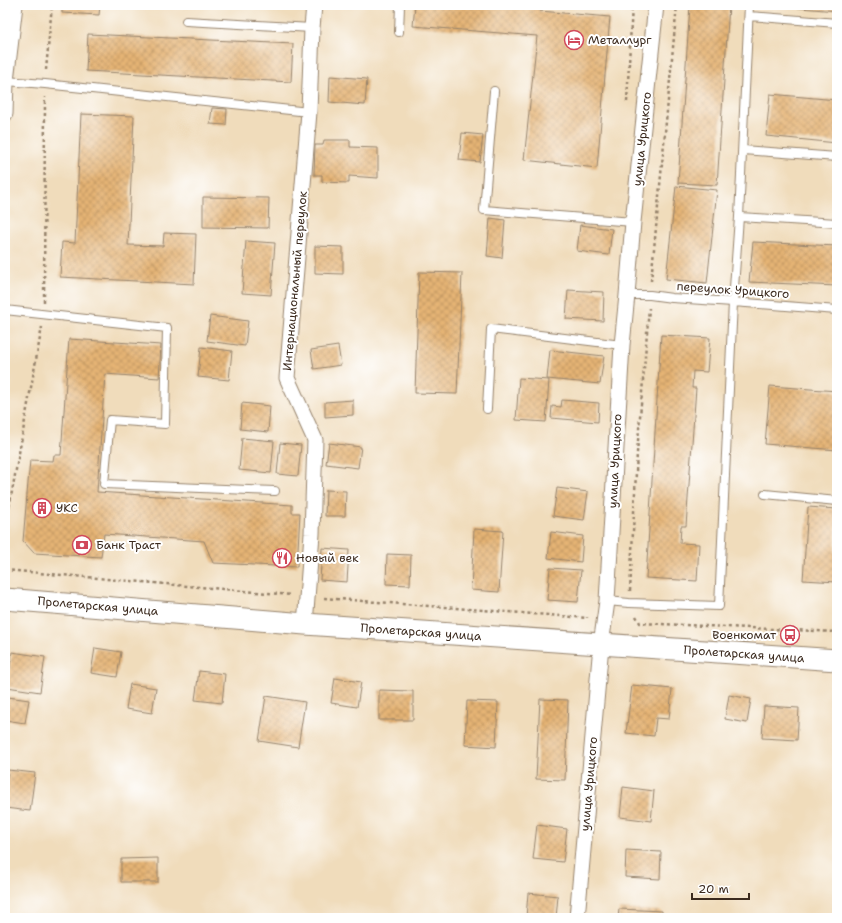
<svg xmlns="http://www.w3.org/2000/svg" width="842" height="923" font-family="'Shantell Sans',sans-serif">
<style>
.building{fill:url(#building-cross-hatch)}
.lines{fill:none;stroke-linecap:round;stroke-linejoin:round}
.service-casing{stroke:#96836c;stroke-width:10}
.minor-casing{stroke:#96836c;stroke-width:17}
.secondary-casing{stroke:#96836c;stroke-width:23}
.path{stroke:#96836c;stroke-width:2.5;stroke-dasharray:3 3;stroke-linecap:butt}
.service{stroke:#fff;stroke-width:8}
.minor{stroke:#fff;stroke-width:15}
.secondary{stroke:#fff;stroke-width:21}
.labels{text-anchor:middle;stroke-width:4;stroke-linejoin:round;paint-order:stroke}
.poi-label{font-size:12px;fill:#3b2a1e;stroke:#fff;text-anchor:start}
.street-label{font-size:12px;fill:#3b2a1e;stroke:#fff}
</style>
<defs>
<pattern id="building-cross-hatch" width="8" height="8" patternUnits="userSpaceOnUse"><rect width="8" height="8" fill="#e5b474"/><path d="M0 0l8 8M0 8l8-8" fill="none" stroke="#bb935f"/></pattern>
</defs>
<rect width="100%" height="100%" fill="#fff"/>
<filter id="ink" filterUnits="userSpaceOnUse"><feTurbulence type="fractalNoise" baseFrequency=".025" numOctaves="2"/><feDisplacementMap in="SourceGraphic" scale="8" xChannelSelector="R" yChannelSelector="G"/><feConvolveMatrix kernelMatrix="1 2 1 2 8 2 1 2 1" color-interpolation-filters="sRGB"/></filter>
<filter id="wash" filterUnits="userSpaceOnUse"><feTurbulence type="fractalNoise" baseFrequency=".012" numOctaves="4" result="noise"/><feDisplacementMap in="SourceGraphic" scale="16" xChannelSelector="R" yChannelSelector="G"/><feGaussianBlur stdDeviation="0.9" result="paint"/><feColorMatrix in="noise" values="0 0 0 0 0 0 0 0 0 0 0 0 0 0 0 0 0 1.4 0 .05"/><feComposite in="paint" operator="in"/></filter>
<g filter="url(#wash)">
<rect width="100%" height="100%" fill="#f0dcbb"/>
<g id="blocks">
<path class="building" d="M62,5H100L99,15L62,13Z
M415,5H541L540,11L610,17L597,168L524,160L537,36L413,26Z
M690,5H729L717,185L678,183Z
M775,5H837V11L775,6Z
M88,34L293,44L291,82L86,71Z
M330,76L367,79L365,105L329,102Z
M770,94L837,100V143L766,136Z
M212,108L227,109L226,125L210,124Z
M81,114L134,116L128,245L163,246L164,233L196,234L194,284L60,277L62,242L75,243Z
M462,133L483,135L480,162L459,160Z
M324,140H350V147L378,148V178L349,176V183L322,182V175H314L315,145H323Z
M676,186L717,190L707,283L666,279Z
M203,197L269,198L268,228L203,227Z
M490,218L505,220L502,258L487,256Z
M580,225L612,229L609,255L577,251Z
M246,241L275,243L271,295L242,293Z
M753,242L837,246V286L749,282Z
M315,246L343,247V274L315,273Z
M419,272L462,273L457,394L415,393Z
M568,290L604,292L603,321L566,319Z
M210,316L248,321L245,346L207,341Z
M661,335L710,338L707,372L693,371L692,388H696L686,526H681L680,543L699,544L697,581L646,578Z
M69,339L161,345L159,378L105,374L97,492L292,505V513H300L297,567L213,563L204,541L104,534L101,557L34,553L23,541L30,460L53,461L54,455H61Z
M338,346L341,365L314,369L311,350Z
M201,347L232,351L229,380L198,377Z
M550,350L604,356L600,384L547,379Z
M519,378L549,380L546,422L516,420Z
M770,386L837,391V450L765,444Z
M353,400V415L325,417V402Z
M562,400L599,403L598,422L551,418L552,406L561,407Z
M242,403L270,406L268,432L240,429Z
M242,438L274,441L271,473L239,470Z
M280,443L301,445L298,476L277,474Z
M329,443L361,447L358,468L326,464Z
M557,488L588,492L584,520L553,516Z
M326,490L346,491L345,516H325Z
M808,507L837,509L835,552H837V582L803,580Z
M474,529L503,531L499,592L471,590Z
M551,532L583,536L581,562L548,558Z
M322,548L349,550L347,582L320,580Z
M387,554L411,555L410,585L386,584Z
M550,568L581,570L578,602L547,600Z
M95,648L121,652L117,677L91,673Z
M12,652L45,657L40,692L7,687Z
M199,671L225,674L222,703L195,700Z
M335,678L361,682L357,707L331,703Z
M130,684L156,688L152,713L126,709Z
M632,685L672,689L669,719L656,718L654,736L626,733Z
M379,690L413,691V720H379Z
M729,695L751,699L747,723L725,719Z
M266,696L305,702L298,747L259,741Z
M8,697L29,700L25,723L5,720Z
M540,699L568,700L565,780L536,779Z
M467,701L498,702L496,747L465,745Z
M835,702H837V733H834Z
M764,706L799,708L797,740L762,738Z
M8,770L35,773L30,811L5,808V792Z
M623,787L654,791L651,821L620,817Z
M537,825L567,829L563,862L533,859Z
M626,850L661,852L660,879L625,877Z
M158,858V882H121V859Z
M528,893L558,896L556,918H526Z
M619,909L662,911V918H618Z"/>
</g>
</g>
<g filter="url(#ink)">
<use href="#blocks" fill-opacity="0" stroke="#96836c" stroke-width="1"/>
<g class="lines">
<g class="service-casing">
<path id="service" d="M749,16L837,23
M186,21L312,28
M399,32L400,5
M6,81L45,84L309,112
M494,91L484,210L633,222
M743,150L837,157
M739,217L749,5
M627,295H650L672,298L733,302L837,310
M5,310L167,328L165,424L110,420L104,484L275,491
M487,409L491,329L622,345
M765,494L837,501
M607,601L629,603L719,606L733,302L739,217L837,223"/>
</g>
<g class="minor-casing">
<path id="minor" d="M5,114L6,81L15,5
M305,624L312,534L315,440L287,378L309,112L312,28L314,5
M577,918L601,645L607,601L622,345L627,295L633,222L656,5"/>
</g>
<g class="secondary-casing">
<path id="secondary" d="M5,599L305,624L837,660"/>
</g>
<path class="path" d="M46,70L52,5
M627,102L632,5
M651,281L677,5
M44,302L45,97
M5,530L42,327
M5,570L291,595
M630,591L637,453L649,308
M324,598L587,618V617
M636,616L640,623L837,632"/>
<use href="#service" class="service"/>
<use href="#minor" class="minor"/>
<use href="#secondary" class="secondary"/>
</g>
</g>
<defs>
<g id="hotel-ring" transform="scale(1)"><circle r="9.5" fill="#fff" stroke="#d1495b" stroke-width="1.5"/><path d="M-6-4.5h1.5V1H6V5H4.5V3h-9V5H-6ZM-4 0a1.8 1.8 0 1 1 3.6 0ZM.5 0V-2.5h3Q6-2.5 6 0Z" fill="#d1495b"/></g>
<g id="building-ring" transform="scale(1)"><circle r="9.5" fill="#fff" stroke="#d1495b" stroke-width="1.5"/><path d="M-4-6H4V6H1V3H-1V6H-4ZM-2.5-4.3h1.7v1.8h-1.7ZM.8-4.3h1.7v1.8H.8ZM-2.5-1h1.7V.8h-1.7ZM.8-1h1.7V.8H.8Z" fill="#d1495b"/></g>
<g id="bank-ring" transform="scale(1)"><circle r="9.5" fill="#fff" stroke="#d1495b" stroke-width="1.5"/><path d="M-6-4H6V4H-6ZM0-2.3a2.3 2.3 0 1 0 0 4.6a2.3 2.3 0 1 0 0-4.6Z" fill="#d1495b"/></g>
<g id="restaurant-ring" transform="scale(1)"><circle r="9.5" fill="#fff" stroke="#d1495b" stroke-width="1.5"/><path d="M-5-6h1v4h1v-4h1v4h1v-4h1v5L-1.5 .5V6h-2V.5L-5-1ZM5-6V6H3V1.5H1.5Q1.5-4 5-6Z" fill="#d1495b"/></g>
<g id="bus-ring" transform="scale(1)"><circle r="9.5" fill="#fff" stroke="#d1495b" stroke-width="1.5"/><path d="M-5-6H5V4H4V6H2V4H-2V6H-4V4H-5ZM-3.5-4V0h7V-4ZM-3.5 1.2v1.5H-2V1.2ZM2 1.2v1.5H3.5V1.2Z" fill="#d1495b"/></g>
</defs>
<g fill-rule="evenodd">
<use href="#hotel-ring" x="574" y="40"/>
<use href="#building-ring" x="42" y="508"/>
<use href="#bank-ring" x="82" y="545"/>
<use href="#restaurant-ring" x="282" y="558"/>
<use href="#bus-ring" x="790" y="635"/>
</g>
<g class="labels">
<g class="poi-label">
<text x="588" y="44">Металлург</text>
<text x="56" y="512">УКС</text>
<text x="96" y="549">Банк Траст</text>
<text x="296" y="562">Новый век</text>
<text x="776" y="639" text-anchor="end">Военкомат</text>
</g>
<g class="street-label">
<text transform="translate(642 139) rotate(-84)" y="4">улица Урицкого</text>
<text transform="translate(295 281) rotate(-85)" y="4">Интернациональный переулок</text>
<text transform="translate(733 290) rotate(4)" y="4">переулок Урицкого</text>
<text transform="translate(615 461) rotate(-87)" y="4">улица Урицкого</text>
<text transform="translate(98 606) rotate(5)" y="4">Пролетарская улица</text>
<text transform="translate(421 632) rotate(4)" y="4">Пролетарская улица</text>
<text transform="translate(744 654) rotate(4)" y="4">Пролетарская улица</text>
<text transform="translate(589 784) rotate(-85)" y="4">улица Урицкого</text>
</g>
</g>
<rect width="842" height="923" fill="none" stroke="#fff" stroke-width="20"/>
<path d="M692 893v6h57v-6" fill="none" stroke="#3b2a1e" stroke-width="2"/>
<text x="698" y="893" font-size="12" fill="#3b2a1e" stroke="#ffffff" stroke-width="3" paint-order="stroke">20 m</text>
</svg>
